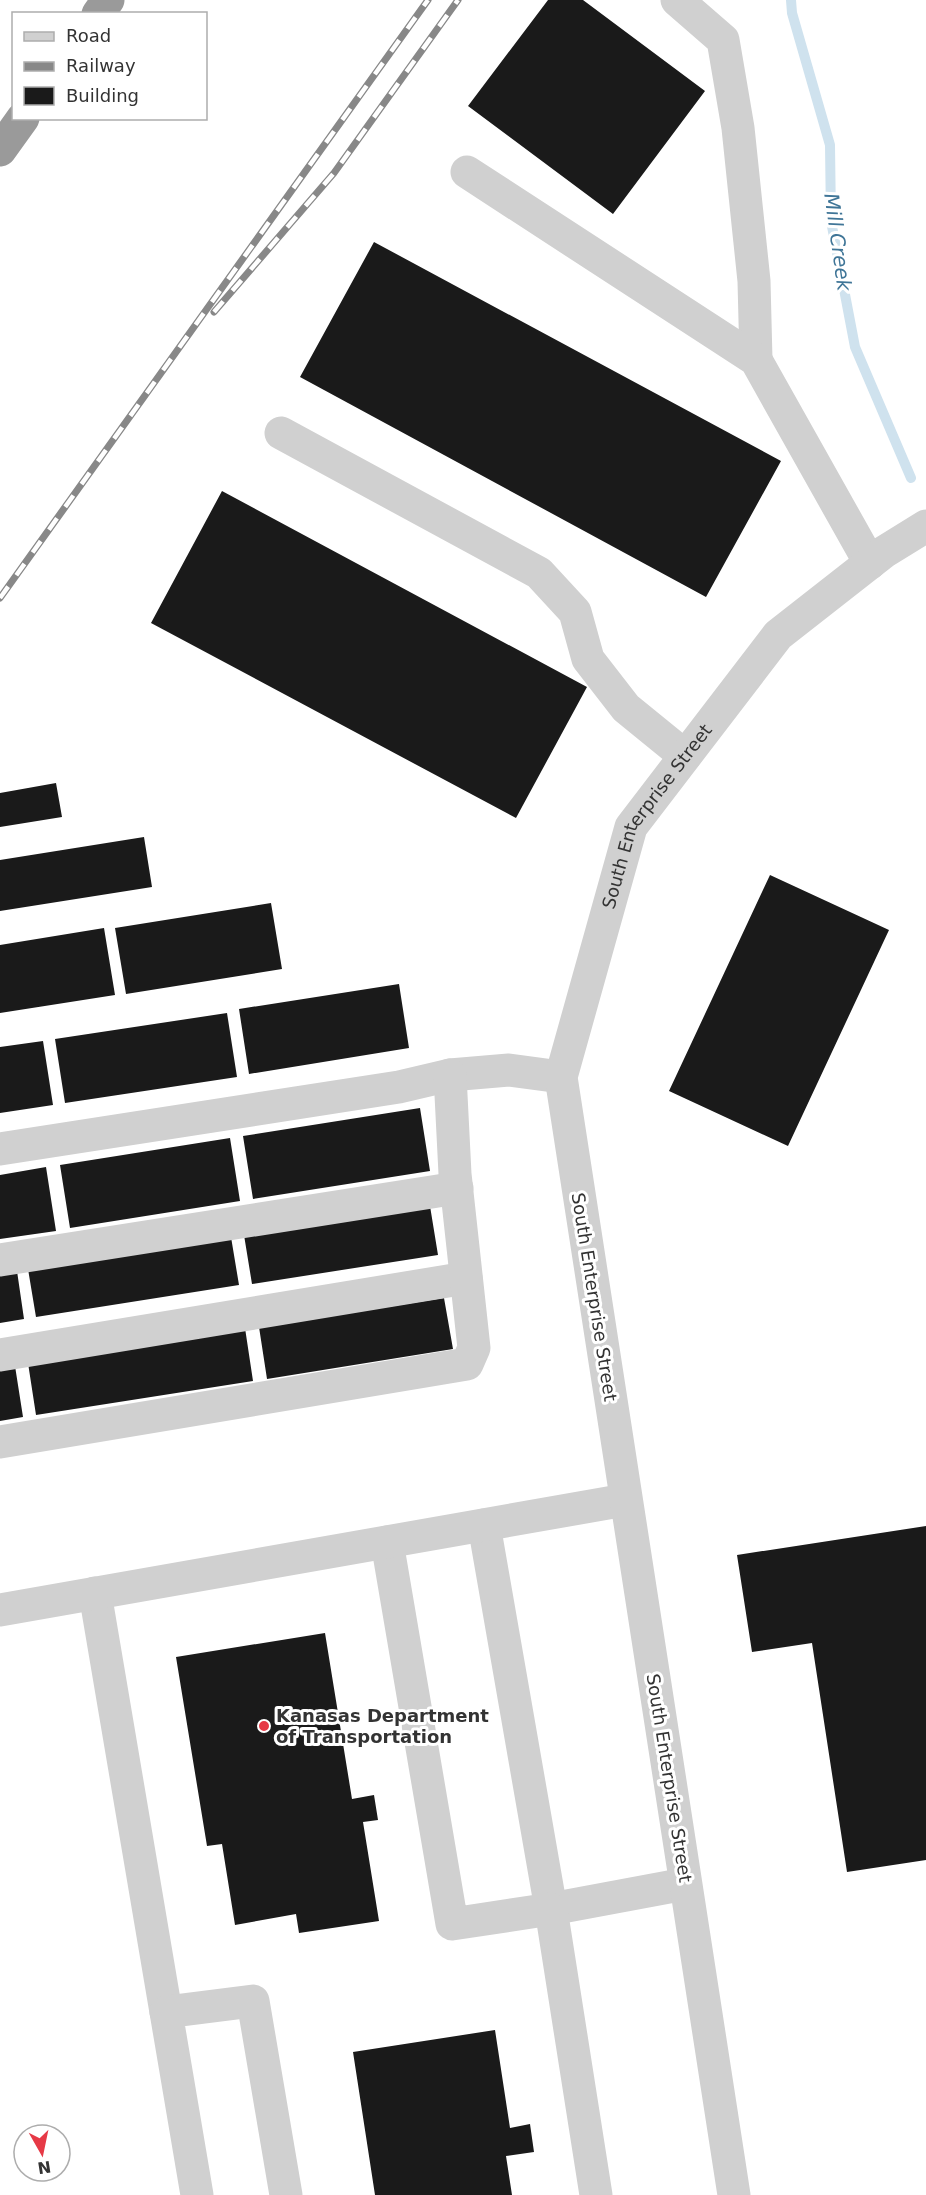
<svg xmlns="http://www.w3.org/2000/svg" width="926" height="2195" font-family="'DejaVu Sans',sans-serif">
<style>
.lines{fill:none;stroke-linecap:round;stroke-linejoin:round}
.stream{stroke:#cfe2ee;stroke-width:10}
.building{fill:#1a1a1a}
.minor{stroke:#d0d0d0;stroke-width:33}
.highway{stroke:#9a9a9a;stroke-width:33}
.rail-casing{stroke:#888;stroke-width:7}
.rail{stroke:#fff;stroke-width:4.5;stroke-dasharray:14;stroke-linecap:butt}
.poi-dot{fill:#e63946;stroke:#fff;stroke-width:2}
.labels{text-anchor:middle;stroke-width:6;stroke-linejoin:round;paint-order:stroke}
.street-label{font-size:18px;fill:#333;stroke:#fff}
.poi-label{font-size:18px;font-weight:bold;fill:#333;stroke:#fff;text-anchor:start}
.water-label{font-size:20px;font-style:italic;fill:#3f7597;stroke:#fff}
</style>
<rect width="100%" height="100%" fill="#fff"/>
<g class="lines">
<path class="stream" d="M791,0L792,13L830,145L831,221L855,347L911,478"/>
</g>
<path class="building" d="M548,0H583L705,91L613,214L468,106Z
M374,242L781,461L706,597L300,377Z
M222,491L587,687L516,818L151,623Z
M56,783L62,817L0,827V793Z
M144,837L152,887L0,911V860Z
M770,875L889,930L788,1146L669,1091Z
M271,903L282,969L126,994L115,928Z
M104,928L115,995L0,1013V945Z
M399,984L409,1048L249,1074L239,1009Z
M227,1013L237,1077L65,1103L55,1039Z
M43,1041L53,1105L0,1113V1047Z
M420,1108L430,1171L253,1199L243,1136Z
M230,1138L240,1201L70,1228L60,1165Z
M46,1167L56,1231L0,1239V1175Z
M430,1206L438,1255L252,1284L244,1235Z
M231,1237L239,1285L36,1317L28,1269Z
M17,1271L24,1319L0,1323V1274Z
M444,1298L453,1349L267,1379L259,1327Z
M245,1328L253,1381L36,1415L28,1363Z
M15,1366L23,1417L0,1421V1368Z
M926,1526V1860L847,1872L812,1643L752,1652L737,1555Z
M325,1633L352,1799L374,1795L378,1820L363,1822L379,1921L299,1933L296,1914L235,1925L222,1844L207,1846L176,1657Z
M495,2030L510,2128L530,2124L534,2152L506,2156L512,2195H375L353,2052Z"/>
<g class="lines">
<g class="minor">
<path d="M677,0L723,40L738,128L754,281L756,360"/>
<path d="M467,172L756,360L870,563"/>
<path d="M281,433L539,573L575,612L588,659L626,708L685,756"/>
<path d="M0,1149L399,1087L450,1075L509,1070L561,1077"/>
<path d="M0,1260L457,1188"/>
<path d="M0,1355L466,1278"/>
<path d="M0,1442L467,1364L474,1348L455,1174L450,1075"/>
<path d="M484,1525L551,1909L685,1884"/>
<path d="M387,1542L452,1924L551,1909L596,2195"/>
<path d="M95,1593L166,2012"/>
<path d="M0,1610L625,1500"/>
<path d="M197,2195L166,2012L253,2001L286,2195"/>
<path id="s1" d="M734,2195L561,1077L631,827L778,635L884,552L926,526"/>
</g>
<path class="highway" d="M98,14L108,0
M0,150L23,118"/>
<g class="rail-casing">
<path id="rail" d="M214,312L334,173L458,0
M0,598L428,0"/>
</g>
<use href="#rail" class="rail"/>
</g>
<circle class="poi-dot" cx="264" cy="1726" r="6"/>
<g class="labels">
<g class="street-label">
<text dy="6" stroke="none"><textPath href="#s1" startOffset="1412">South Enterprise Street</textPath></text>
<text transform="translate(594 1297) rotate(81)" y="6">South Enterprise Street</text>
<text transform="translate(669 1778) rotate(81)" y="6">South Enterprise Street</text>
</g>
<g class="poi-label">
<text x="276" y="1722">Kanasas Department<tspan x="276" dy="21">of Transportation</tspan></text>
</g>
<g class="water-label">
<text transform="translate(838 242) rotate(82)" y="7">Mill Creek</text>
</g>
</g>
<rect x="12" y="12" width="195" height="108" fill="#ffffff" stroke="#adadad" stroke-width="1.5"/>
<rect x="24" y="32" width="30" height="9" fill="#d0d0d0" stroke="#adadad" stroke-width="1.5"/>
<text x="66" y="42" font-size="18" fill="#333333">Road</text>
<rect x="24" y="62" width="30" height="9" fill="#888888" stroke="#adadad" stroke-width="1.5"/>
<text x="66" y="72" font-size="18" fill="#333333">Railway</text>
<rect x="24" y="87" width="30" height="18" fill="#1a1a1a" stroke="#adadad" stroke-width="1.5"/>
<text x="66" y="102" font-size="18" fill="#333333">Building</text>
<g transform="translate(42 2153) rotate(171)"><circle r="28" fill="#ffffff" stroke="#adadad" stroke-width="1.5"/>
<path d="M0-4.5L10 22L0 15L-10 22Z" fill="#e63946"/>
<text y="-9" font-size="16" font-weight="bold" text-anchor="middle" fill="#333333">N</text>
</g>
</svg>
